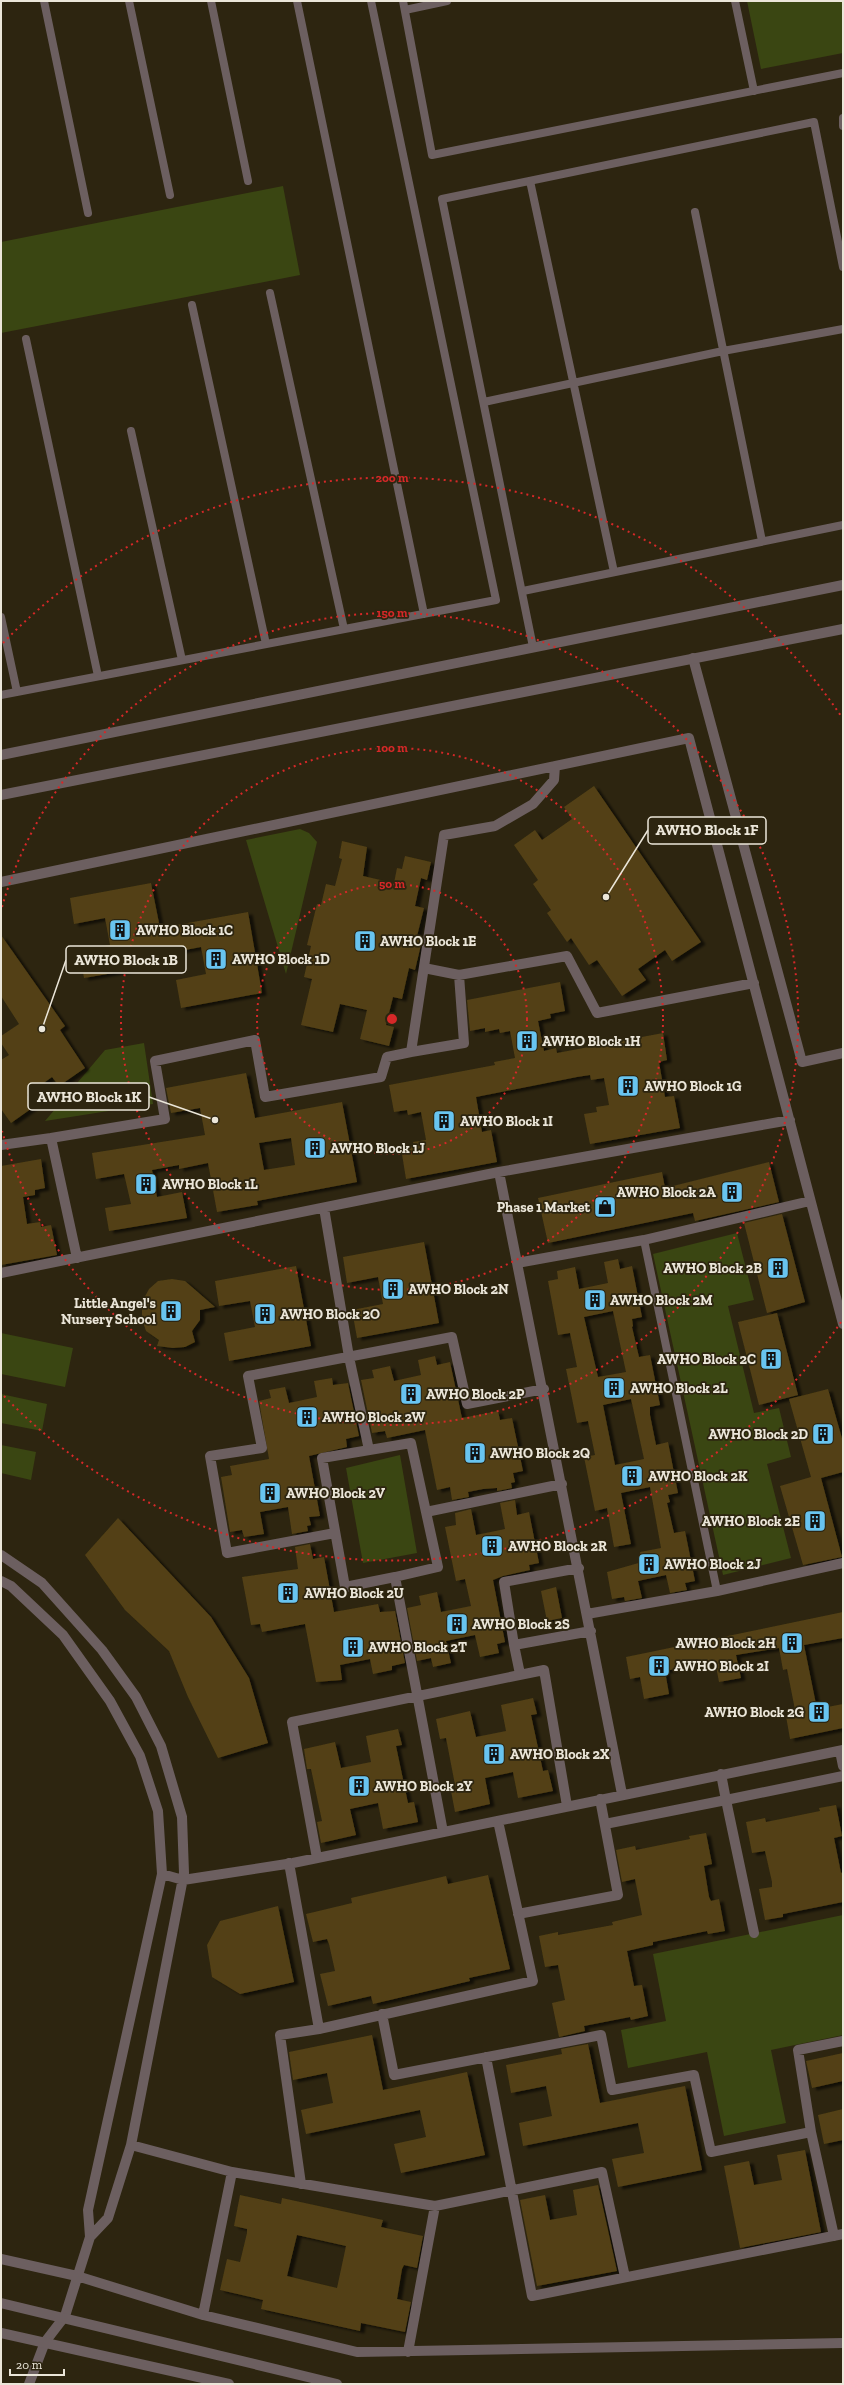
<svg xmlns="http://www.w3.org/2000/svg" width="844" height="2385" font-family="'Zilla Slab',serif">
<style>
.green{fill:#3a4612}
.building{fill:#524015;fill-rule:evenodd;filter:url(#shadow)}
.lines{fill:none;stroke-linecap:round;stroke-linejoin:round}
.service{stroke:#6c5f60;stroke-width:8}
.minor{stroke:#6c5f60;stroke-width:10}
.tertiary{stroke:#6c5f60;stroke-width:10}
.ring{fill:none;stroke:#d62828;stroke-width:2;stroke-dasharray:2 4}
.labels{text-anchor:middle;stroke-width:3.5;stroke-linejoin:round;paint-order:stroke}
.poi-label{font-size:14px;font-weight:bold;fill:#ebe6d9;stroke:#2d2510;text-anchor:start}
.centre{fill:#d62828;stroke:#2d2510;stroke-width:2}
.ring-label{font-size:12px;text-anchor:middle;font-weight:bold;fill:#d62828;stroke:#2d2510;stroke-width:3.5;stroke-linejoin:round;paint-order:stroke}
.leader{fill:none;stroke:#ebe6d9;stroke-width:1.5}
.callout-dot{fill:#ebe6d9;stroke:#2d2510;stroke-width:1.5}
.callout{fill:#2d2510;stroke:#ebe6d9;stroke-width:1.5}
.callout-label{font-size:15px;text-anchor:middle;font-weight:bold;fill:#ebe6d9}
</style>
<defs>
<filter id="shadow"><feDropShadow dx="4.5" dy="2.5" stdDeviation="1" flood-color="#0009"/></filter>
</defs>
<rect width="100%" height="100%" fill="#2d2510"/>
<path class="green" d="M747,1H843V53L761,69Z
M283,186L300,275L1,333V242Z
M300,829L309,833L317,842L286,974L246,840Z
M144,1043L153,1104L45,1121L105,1050Z
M737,1233L754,1300L728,1306L754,1413L779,1408L791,1457L767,1464L791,1558L723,1575L653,1254Z
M1,1333L73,1348L65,1387L1,1374Z
M1,1394L47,1404L42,1431L1,1423Z
M1,1445L36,1452L31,1480L1,1473Z
M400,1455L417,1553L363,1563L346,1468Z
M843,1915V2035L771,2050L786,2123L724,2136L707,2052L628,2068L621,2030L666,2021L653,1954Z"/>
<path class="building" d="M594,786L701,942L672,961L665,950L638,969L646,980L622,996L597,960L589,965L571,938L567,942L547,913L551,910L533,884L538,880L514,845L535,830L542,840L572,819L564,807Z
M342,841L367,847L363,876L394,883L397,868L402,869L405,856L431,862L427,880L421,878L415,906L424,908L417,936L422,937L420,949L415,970L409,968L402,999L393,997L386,1025L394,1027L389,1046L360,1039L367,1010L340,1004L333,1032L301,1025L312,979L304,977L311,946L307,945L317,904L321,905L326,884L335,886L342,859L339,858Z
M151,883L160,928L248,912L262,993L181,1008L176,980L206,974L201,947L164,954L166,964L84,978L79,950L110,945L105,918L74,924L70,898Z
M1,935L65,1026L60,1030L85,1068L59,1086L52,1077L27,1095L35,1106L11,1123L1,1109V1060L9,1055L1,1043V1036L19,1024L1,996Z
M560,982L565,1011L550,1014L551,1018L538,1021L544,1051L556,1048L557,1053L663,1033L667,1060L659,1062L665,1097L674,1096L680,1128L590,1144L584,1114L597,1112L596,1107L609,1105L604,1078L591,1080L590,1075L577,1077L476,1097L482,1132L491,1130L497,1162L406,1179L401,1148L414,1146L413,1142L426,1140L421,1112L408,1115L407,1110L394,1112L389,1085L495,1065L494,1062L515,1058L510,1031L500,1033L499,1029L485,1032V1028L470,1031L467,1000Z
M246,1073L255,1118L342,1102L357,1182L257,1201L258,1205L217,1212L208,1163L179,1169V1165L152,1170L157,1197L182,1192L187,1218L109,1231L105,1208L131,1204L124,1174L96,1179L92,1153L205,1135L200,1108L171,1113L166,1088ZM291,1138L295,1165L264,1170L259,1143Z
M41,1159L45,1188L35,1190V1195L23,1197L27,1224L40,1222L41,1227L51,1225L57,1255L1,1265V1166Z
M769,1162L779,1202L695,1221L693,1213L548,1243L538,1198L662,1172L665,1188Z
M782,1214L805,1302L767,1313L744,1223Z
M424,1242L439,1323L357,1338L352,1310L383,1304L378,1277L347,1283L343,1257Z
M618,1259L620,1269L632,1266L642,1317L632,1319L633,1326L632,1327L639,1357L650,1355L660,1405L650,1407V1415L656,1445L668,1442L678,1493L668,1495L670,1502L667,1503L674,1533L685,1531L695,1581L685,1583L687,1590L670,1593L666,1575L638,1581L642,1598L625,1601L624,1597L612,1599L607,1572L642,1562L640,1552L661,1548L650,1487L621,1493L631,1544L614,1547L607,1508L595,1511L584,1457L595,1455L588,1421L577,1423L566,1369L577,1367L570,1333L558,1335L548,1281L558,1279L557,1271L575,1267L579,1289L608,1283L604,1262ZM613,1311L626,1372L598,1377L584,1317ZM631,1399L644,1459L615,1465L603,1405Z
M296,1266L311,1346L229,1361L224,1333L255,1327L250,1301L219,1306L215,1281Z
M172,1279L185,1281L215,1307L200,1310V1320L192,1331L195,1342L185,1347L173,1348L157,1346L159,1340L146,1331L142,1319V1302L149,1289L158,1281Z
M777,1313L798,1395L759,1405L738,1322Z
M435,1356L437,1365L450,1362L462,1418L498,1411L500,1420L512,1418L523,1471L513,1473L515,1482L511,1483L512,1488L497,1491V1488L483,1489L468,1492L469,1497L452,1500L450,1487L437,1490L425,1430L387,1438L385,1431L372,1433L361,1380L374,1378L372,1370L390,1366L394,1381L421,1375L418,1360Z
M332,1378L333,1385L348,1383L359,1436L346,1439L347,1447L309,1456L320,1516L309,1517L311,1525L307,1526L308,1531L292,1534L288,1507L260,1512L264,1534L244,1537L242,1530L230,1532L221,1477L232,1475L230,1466L269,1459L259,1401L271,1398L269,1390L285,1387L289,1403L317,1397L314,1381Z
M828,1389L843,1442V1472L821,1478L842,1557L803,1565L780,1486L811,1477L789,1399Z
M515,1500L517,1515L529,1512L539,1563L529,1565L530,1570L503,1576L493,1580L505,1642L497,1644L499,1653L480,1657L475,1635L446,1641L451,1663L433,1667L431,1658L417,1661L407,1608L421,1605L419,1596L437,1592L441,1612L471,1606L465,1579L456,1581L445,1527L456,1525L455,1513L471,1509L476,1535L505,1529L500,1503Z
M118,1518L211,1617L249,1678L268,1743L218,1758L188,1697L169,1651L125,1610L85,1555Z
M310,1544L313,1559L324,1557L334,1612L378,1604L380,1612L395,1611L405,1663L392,1666V1670L373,1674L370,1659L340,1665L342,1680L316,1682L305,1624L262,1632L260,1624L251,1625L242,1577L298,1569L295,1547Z
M556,1587L562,1618L547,1621L541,1591Z
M843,1612V1638L804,1645L817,1709L843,1704V1728L790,1739L786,1716L796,1715L787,1669L783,1670L779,1648L736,1655L741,1678L719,1682L715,1661L665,1671L669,1694L644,1699L640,1677L630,1679L626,1657Z
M533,1698L537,1714L531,1715L543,1771L548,1770L553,1791L518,1798L513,1772L485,1778L490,1804L455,1812L451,1791L456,1790L446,1738L440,1739L436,1719L470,1711L476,1737L506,1731L501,1705Z
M398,1729L402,1745L396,1746L408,1803L414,1802L418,1822L383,1829L378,1803L350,1809L356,1835L321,1843L317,1822L322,1821L311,1769H307L304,1749L335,1742L341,1768L371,1762L366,1736Z
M836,1805L842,1836L834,1838L841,1873L843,1872V1902L783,1914V1917L765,1920L759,1889L772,1887V1882L765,1851L752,1853L746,1822L765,1818L766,1822L820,1811L819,1808Z
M706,1833L712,1864L704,1866L709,1897L711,1901L719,1899L725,1931L708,1934L707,1931L653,1942V1945L627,1951L634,1986L642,1985L648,2016L631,2020L630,2017L584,2026L585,2031L559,2037L552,2003L565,2000L558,1965L545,1967L539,1936L558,1932V1935L613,1925L612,1922L642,1915L635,1879L622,1882L616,1850L635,1846L636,1850L690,1839L689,1836Z
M488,1875L510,1969L469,1978L470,1981L373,2004L371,1996L328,2006L320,1974L335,1971L329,1944L327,1939L313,1942L306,1914L352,1903L351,1898L446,1876L448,1884Z
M278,1906L294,1982L240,1994L212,1977L207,1945L220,1921Z
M372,2035L383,2090L467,2072L485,2155L401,2173L394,2144L426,2137L420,2110L306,2134L301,2110L333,2103L327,2073L293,2080L289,2052Z
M588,2044L600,2103L685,2086L702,2170L618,2187L612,2159L644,2153L638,2123L523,2146L519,2123L552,2116L546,2086L511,2093L506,2065L562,2054L561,2049Z
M843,2053V2081L812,2088L806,2061Z
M843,2109V2140L824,2144L818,2115Z
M805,2150L821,2232L740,2248L724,2166L749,2161L754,2185L782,2180L777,2155Z
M598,2185L617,2271L537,2286L520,2200L545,2195L550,2220L577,2215L573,2190Z
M240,2195L281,2204L282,2198L383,2220L381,2227L423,2236L417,2268L404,2265L402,2269L397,2299L411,2302L405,2332L361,2323L360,2331L261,2309L263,2300L220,2290L227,2259L240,2262L247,2233V2229L234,2226ZM297,2235L346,2246L337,2288L287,2276Z"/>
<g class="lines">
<path class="service" d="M44,1L88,213
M129,1L170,195
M211,1L248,181
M297,1L424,614
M403,1L432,155L843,73
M735,1L754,91
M405,10L447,1
M843,118V126
M530,181L614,572
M695,212L762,541
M270,293L344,629
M192,305L266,644
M26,339L98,676
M484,402L723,351L843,329
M131,431L182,660
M523,591L843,525
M1,617L17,692
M533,647L442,199L814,122L843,267
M1,695L496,600L371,1
M644,1240L717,1591"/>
<path class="minor" d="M693,658L802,1062L843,1053
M1,882L689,738L843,1324
M424,968L459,975L567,956L597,1013L754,983
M411,1052L464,1043L459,975
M51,1138L165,1119L155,1061L255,1040L265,1097L381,1077L387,1057L411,1052L444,835L495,826L533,804L554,780L555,766
M1,1145L51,1138L77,1258
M499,1172L622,1794
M324,1208L349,1357L369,1450
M517,1263L644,1240L810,1201
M1,1273L499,1172L790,1120
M426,1512L562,1484
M335,1533L227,1553L210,1456L262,1448L248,1376L452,1337L467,1404L544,1389
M1,1555L42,1583L102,1650L136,1697L161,1746L182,1817L184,1873L131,2145L108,2218L90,2237
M395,1577L438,1567L411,1443L322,1458L345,1587L395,1577L443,1832
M1,1581L11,1586L63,1635L110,1701L140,1756L158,1811L162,1874L88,2210L90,2237L65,2316L45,2342L29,2384
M587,1614L717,1591L843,1563
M514,1645L504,1582L579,1568
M520,1674L514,1645L591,1631
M840,1751L843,1766
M721,1774L726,1800L843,1776
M605,1824L726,1800L754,1933
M317,1858L292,1722L544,1670L567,1806
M289,1863L319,2029L533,1981L498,1821
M162,1874L183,1880L293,1863L843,1750
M518,1914L618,1895L600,1799
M382,2014L394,2075L601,2035L612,2090L694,2075L711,2152L811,2132L834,2236
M486,2057L532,2296L843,2234
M811,2132L798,2050L843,2041
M131,2145L232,2172L203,2315
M232,2172L435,2206L602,2172L625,2277
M301,2184L280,2035L319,2029
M1,2259L77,2276L203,2315L357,2352L843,2343
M408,2352L435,2206"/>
<path class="tertiary" d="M1,755L843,585
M1,795L843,629
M1,2303L337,2384
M1,2333L229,2384"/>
</g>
<g class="ring">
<circle cx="392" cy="1019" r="135"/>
<circle cx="392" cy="1019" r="271"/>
<path d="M2 907A406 406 0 1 1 2 1131"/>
<path d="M841 1322A541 541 0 0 1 3 1395M3 643A541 541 0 0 1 841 716"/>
</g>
<defs>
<g id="building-square" transform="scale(1.15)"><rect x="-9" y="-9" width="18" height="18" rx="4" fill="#68c4f0" stroke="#2d2510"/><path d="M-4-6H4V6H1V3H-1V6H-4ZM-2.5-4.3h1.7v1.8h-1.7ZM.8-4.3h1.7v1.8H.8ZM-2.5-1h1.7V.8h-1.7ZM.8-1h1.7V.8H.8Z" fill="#111"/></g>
<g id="shop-square" transform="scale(1.15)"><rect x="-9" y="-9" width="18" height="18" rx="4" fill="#68c4f0" stroke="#2d2510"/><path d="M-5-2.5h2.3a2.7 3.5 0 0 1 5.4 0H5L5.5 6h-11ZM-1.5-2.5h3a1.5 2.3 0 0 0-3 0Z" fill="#111"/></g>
</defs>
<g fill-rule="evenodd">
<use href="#building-square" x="120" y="930"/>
<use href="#building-square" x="365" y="941"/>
<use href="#building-square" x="216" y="959"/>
<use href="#building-square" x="527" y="1041"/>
<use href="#building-square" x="628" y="1086"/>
<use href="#building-square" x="444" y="1121"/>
<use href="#building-square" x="315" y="1148"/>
<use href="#building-square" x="146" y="1184"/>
<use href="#building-square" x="732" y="1192"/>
<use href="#shop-square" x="605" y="1207"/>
<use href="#building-square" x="778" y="1268"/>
<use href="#building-square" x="393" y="1289"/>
<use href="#building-square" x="595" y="1300"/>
<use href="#building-square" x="171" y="1311"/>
<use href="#building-square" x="265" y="1314"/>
<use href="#building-square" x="771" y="1359"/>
<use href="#building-square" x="614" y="1388"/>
<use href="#building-square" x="411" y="1394"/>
<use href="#building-square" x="307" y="1417"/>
<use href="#building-square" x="823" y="1434"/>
<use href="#building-square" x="475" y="1453"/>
<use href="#building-square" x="632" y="1476"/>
<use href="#building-square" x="270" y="1493"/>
<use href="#building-square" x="815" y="1521"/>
<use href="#building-square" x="492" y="1546"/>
<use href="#building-square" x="649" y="1564"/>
<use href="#building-square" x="288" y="1593"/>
<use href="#building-square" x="457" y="1624"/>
<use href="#building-square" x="792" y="1643"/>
<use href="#building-square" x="353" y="1647"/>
<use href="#building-square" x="659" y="1666"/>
<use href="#building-square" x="819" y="1712"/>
<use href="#building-square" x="494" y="1754"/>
<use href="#building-square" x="359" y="1786"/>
</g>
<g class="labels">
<g class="poi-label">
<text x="136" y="935">AWHO Block 1C</text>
<text x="380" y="946">AWHO Block 1E</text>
<text x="232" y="964">AWHO Block 1D</text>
<text x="542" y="1046">AWHO Block 1H</text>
<text x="644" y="1091">AWHO Block 1G</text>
<text x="460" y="1126">AWHO Block 1I</text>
<text x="330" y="1153">AWHO Block 1J</text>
<text x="162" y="1189">AWHO Block 1L</text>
<text x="716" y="1197" text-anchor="end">AWHO Block 2A</text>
<text x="590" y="1212" text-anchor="end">Phase 1 Market</text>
<text x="762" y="1273" text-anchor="end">AWHO Block 2B</text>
<text x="408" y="1294">AWHO Block 2N</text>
<text x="610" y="1305">AWHO Block 2M</text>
<text x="156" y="1308" text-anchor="end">Little Angel's<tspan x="156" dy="16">Nursery School</tspan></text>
<text x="280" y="1319">AWHO Block 2O</text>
<text x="756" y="1364" text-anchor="end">AWHO Block 2C</text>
<text x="630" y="1393">AWHO Block 2L</text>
<text x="426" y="1399">AWHO Block 2P</text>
<text x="322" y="1422">AWHO Block 2W</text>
<text x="808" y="1439" text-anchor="end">AWHO Block 2D</text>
<text x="490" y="1458">AWHO Block 2Q</text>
<text x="648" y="1481">AWHO Block 2K</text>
<text x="286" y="1498">AWHO Block 2V</text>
<text x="800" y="1526" text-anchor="end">AWHO Block 2E</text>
<text x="508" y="1551">AWHO Block 2R</text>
<text x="664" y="1569">AWHO Block 2J</text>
<text x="304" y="1598">AWHO Block 2U</text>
<text x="472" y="1629">AWHO Block 2S</text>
<text x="776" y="1648" text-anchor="end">AWHO Block 2H</text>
<text x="368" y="1652">AWHO Block 2T</text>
<text x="674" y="1671">AWHO Block 2I</text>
<text x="804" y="1717" text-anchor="end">AWHO Block 2G</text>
<text x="510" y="1759">AWHO Block 2X</text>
<text x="374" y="1791">AWHO Block 2Y</text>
</g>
</g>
<circle cx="392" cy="1019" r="6" class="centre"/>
<g class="ring-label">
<text x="392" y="482">200 m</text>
<text x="392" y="617">150 m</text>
<text x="392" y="752">100 m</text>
<text x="392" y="888">50 m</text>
</g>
<path class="leader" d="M606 897L648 830M42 1029L66 960M215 1120L149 1097"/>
<g class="callout-dot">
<circle cx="606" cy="897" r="4"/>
<circle cx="42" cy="1029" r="4"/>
<circle cx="215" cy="1120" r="4"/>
</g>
<g class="callout">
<rect x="648" y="817" width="118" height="27" rx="4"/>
<rect x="66" y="946" width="120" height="27" rx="4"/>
<rect x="28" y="1083" width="121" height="27" rx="4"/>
</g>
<g class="callout-label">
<text x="707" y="835">AWHO Block 1F</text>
<text x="126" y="965">AWHO Block 1B</text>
<text x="89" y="1102">AWHO Block 1K</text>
</g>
<rect width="844" height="2385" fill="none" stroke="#ebe6d9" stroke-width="4"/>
<path d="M10 2369v6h54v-6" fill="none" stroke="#ebe6d9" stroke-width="2"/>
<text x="16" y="2369" font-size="12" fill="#ebe6d9" stroke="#2d2510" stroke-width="3" paint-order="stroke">20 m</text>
</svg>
